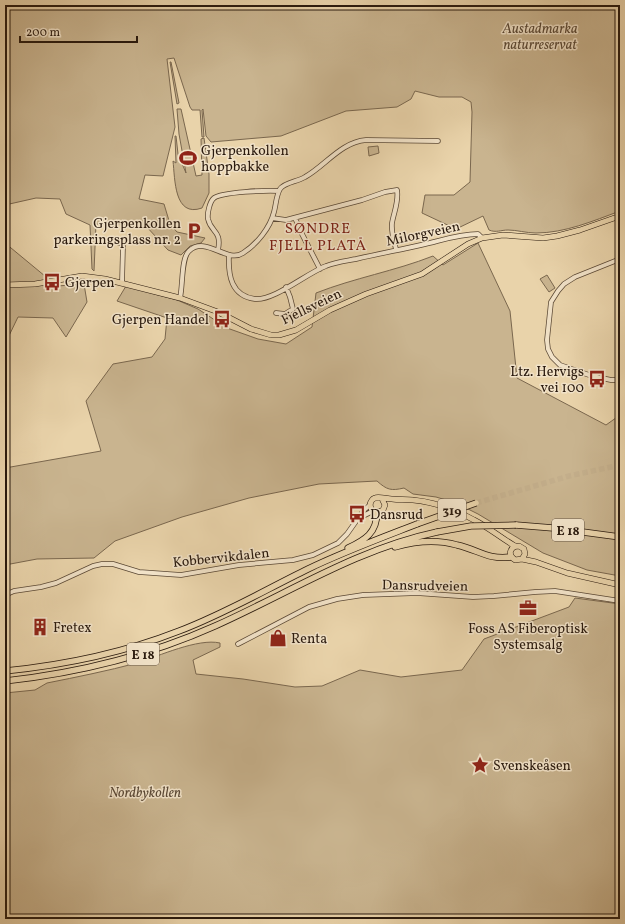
<svg xmlns="http://www.w3.org/2000/svg" width="625" height="924" font-family="Vollkorn,serif">
<style>
.green{fill:#c9b48f;stroke:#7a674e}
.lines{fill:none;stroke-linecap:round;stroke-linejoin:round}
.highway-tunnel{stroke:#c3ae8b;stroke-width:5.5;stroke-dasharray:5.5 3;stroke-linecap:butt}
.minor-casing{stroke:#5a4835;stroke-width:5.5}
.major-casing{stroke:#2a1a0e;stroke-width:6}
.highway-casing{stroke:#2a1a0e;stroke-width:7}
.minor{stroke:#f1e2c8;stroke-width:4}
.major{stroke:#e9d3aa;stroke-width:5}
.highway{stroke:#e9d3aa;stroke-width:5.5}
.highway-bridge-casing{stroke:#2a1a0e;stroke-width:7;stroke-linecap:butt}
.highway-bridge{stroke:#e9d3aa;stroke-width:5.5}
.labels{text-anchor:middle;stroke-width:3;stroke-linejoin:round;paint-order:stroke}
.shield{fill:#f1e2c8;stroke:#665646;stroke-width:1}
.shield-label{font-size:13px;font-weight:bold;fill:#2a1a0e}
.park-label{font-size:14px;font-style:italic;fill:#5a4835;stroke:#f1e2c8}
.poi-label{font-size:14px;fill:#2a1a0e;stroke:#f1e2c8;text-anchor:start}
.street-label{font-size:14px;fill:#2a1a0e;stroke:#f1e2c8}
.neighbourhood-label{font-size:15px;letter-spacing:1px;fill:#7a1f14;stroke:#f1e2c8}
</style>
<rect width="100%" height="100%" fill="#e9d3aa"/>
<filter id="stains"><feTurbulence type="fractalNoise" baseFrequency=".005" numOctaves="4"/><feColorMatrix values="0 0 0 0 .2 0 0 0 0 .09 0 0 0 0 .02 0 0 0 .5 -.17"/></filter>
<radialGradient id="worn" r=".72"><stop offset=".6" stop-color="#630" stop-opacity="0"/><stop offset="1" stop-color="#630" stop-opacity=".3"/></radialGradient>
<path class="green" d="M5,5H615L620,31V211C593,221 565,233 536,233C526,233 517,230 508,230C501,230 496,233 489,230L483,216L456,229L422,213L425,195H454L470,182L472,112L471,102L462,97H439L415,91L411,99L397,107L346,111L281,136L211,142L206,136L203,109L202,110L204,137H202L200,110H192L190,107L174,58L167,59L175,127L163,176L145,175L139,199L164,204L170,224L177,232L205,238L201,243L190,246L181,255L168,250L145,225L96,224L94,271L92,269L90,225L66,214L60,199L36,198L5,205Z
M170,62H171L179,103L177,104Z
M177,109H181L196,176L202,175L201,139L204,138L209,174V193L202,208C174,218 175,179 173,161L176,163L175,136H176L178,154L186,173L179,134Z
M378,146L379,153L369,156L368,147Z
M5,243L57,286L84,284L87,302L66,337L53,318L18,317L5,344Z
M478,243L510,311L517,378L606,425L620,415V576L587,570L543,553L478,514L456,503L436,497L413,494L404,488C391,491 387,490 377,481L319,484L249,498L182,517L115,541L94,558L37,559L5,565V468L101,451L86,401L113,364L152,357L165,339L167,318L117,301L126,286L177,300L198,309L227,328L258,339L286,344L312,327L316,293C354,278 395,271 433,256L443,265Z
M547,275L555,288L549,292L540,279Z
M575,598L620,604V919H5V693L35,690L47,683C77,677 107,671 137,663C159,656 198,638 220,643V647L193,660L196,674L243,679L295,687L322,686L360,670L401,677L462,670L484,639L569,607Z"/>
<g class="lines">
<path class="highway-tunnel" d="M476,503L569,476L620,465"/>
<g class="minor-casing">
<path id="minor" d="M272,218L286,220L362,200L385,192L397,190C399,201 394,212 392,223C391,232 394,241 396,249
M295,218L302,234L320,269
M110,241L121,243L123,246L122,283
M218,250C222,230 211,233 208,219C207,213 210,201 214,198C222,192 268,190 279,191
M229,255C228,275 231,296 255,299C274,301 307,273 326,266C336,262 346,261 356,259C377,254 399,250 421,245C440,241 458,234 478,234L482,238
M620,259L575,277L564,284L558,291L551,302L547,340L548,349L552,357L560,365L592,376L611,380H620
M180,298C183,286 181,258 189,251C206,235 227,264 243,253C257,244 270,228 274,212C276,205 276,196 280,189C285,182 297,182 305,177C325,166 341,142 366,140L438,141
M276,313L285,314L293,309L290,297L286,287
M359,518L373,511
M5,595L14,591L41,587L56,583L93,566L102,564H113L139,572L181,575L239,565L293,560L313,555L338,543L347,534L364,510L370,505
M238,644L309,607L337,599L363,595L417,593L473,597L494,596L535,592L555,591L620,601"/>
</g>
<g class="major-casing">
<path id="major" d="M5,285L35,284L82,276L105,279L180,298L218,312L251,329L271,335H279L296,330L330,310L366,294L422,274L468,244L482,238L503,235L543,238L557,236L580,230L620,216
M382,499L385,505L383,510L379,512L373,511C370,508 369,504 372,500C376,495 386,499 392,499C399,500 406,499 413,500C434,502 456,510 474,520C488,527 501,538 515,546
M522,559L525,554L524,549L519,546C510,546 507,555 515,560L522,559L536,562L567,573L620,585"/>
</g>
<g class="highway-casing">
<path id="highway" d="M516,525L553,528L620,537
M395,547C416,541 436,539 457,545C479,550 487,560 511,557
M348,548C365,540 377,533 377,512
M5,671C65,665 123,653 179,631C224,614 265,590 308,569C343,552 381,538 417,524
M5,681C78,673 148,656 215,626C289,593 357,549 437,532"/>
</g>
<use href="#minor" class="minor"/>
<use href="#major" class="major"/>
<use href="#highway" class="highway"/>
<g class="highway-bridge-casing">
<path id="highway-bridge" d="M417,524L476,503
M437,532L471,526L516,525"/>
</g>
<use href="#highway-bridge" class="highway-bridge"/>
</g>
<defs>
<g id="stadium-bare" transform="scale(1.38)"><path d="M0-5a6.5 5 0 1 0 0 10a6.5 5 0 1 0 0-10ZM-3.5-1.8h7v3.6h-7Z" fill="#8f2418" stroke="#f1e2c8" stroke-width="2.5" paint-order="stroke"/></g>
<g id="parking-bare" transform="scale(1.38)"><path d="M-3.5-5.5H1a3.5 3.5 0 0 1 0 7H-1V5.5H-3.5ZM-1-3.4V-.6H.8a1.4 1.4 0 0 0 0-2.8Z" fill="#8f2418" stroke="#f1e2c8" stroke-width="2.5" paint-order="stroke"/></g>
<g id="bus-bare" transform="scale(1.38)"><path d="M-5-6H5V4H4V6H2V4H-2V6H-4V4H-5ZM-3.5-4V0h7V-4ZM-3.5 1.2v1.5H-2V1.2ZM2 1.2v1.5H3.5V1.2Z" fill="#8f2418" stroke="#f1e2c8" stroke-width="2.5" paint-order="stroke"/></g>
<g id="office-bare" transform="scale(1.38)"><path d="M-6-3h4V-5.5h4V-3h4V5H-6ZM-1-4.5V-3h2v-1.5ZM-6 0V1H6V0Z" fill="#8f2418" stroke="#f1e2c8" stroke-width="2.5" paint-order="stroke"/></g>
<g id="building-bare" transform="scale(1.38)"><path d="M-4-6H4V6H1V3H-1V6H-4ZM-2.5-4.3h1.7v1.8h-1.7ZM.8-4.3h1.7v1.8H.8ZM-2.5-1h1.7V.8h-1.7ZM.8-1h1.7V.8H.8Z" fill="#8f2418" stroke="#f1e2c8" stroke-width="2.5" paint-order="stroke"/></g>
<g id="shop-bare" transform="scale(1.38)"><path d="M-5-2.5h2.3a2.7 3.5 0 0 1 5.4 0H5L5.5 6h-11ZM-1.5-2.5h3a1.5 2.3 0 0 0-3 0Z" fill="#8f2418" stroke="#f1e2c8" stroke-width="2.5" paint-order="stroke"/></g>
<g id="sight-bare" transform="scale(1.38)"><path d="M0-6L1.8-2.2L6-1.7L2.9 1.2L3.7 5.4L0 3.3L-3.7 5.4L-2.9 1.2L-6-1.7L-1.8-2.2Z" fill="#8f2418" stroke="#f1e2c8" stroke-width="2.5" paint-order="stroke"/></g>
</defs>
<g fill-rule="evenodd">
<use href="#stadium-bare" x="188" y="158"/>
<use href="#parking-bare" x="194" y="231"/>
<use href="#bus-bare" x="52" y="282"/>
<use href="#bus-bare" x="222" y="319"/>
<use href="#bus-bare" x="597" y="379"/>
<use href="#bus-bare" x="357" y="514"/>
<use href="#office-bare" x="528" y="608"/>
<use href="#building-bare" x="40" y="627"/>
<use href="#shop-bare" x="278" y="638"/>
<use href="#sight-bare" x="480" y="765"/>
</g>
<g class="labels">
<g class="shield">
<rect x="438" y="499" width="28" height="22" rx="3"/>
<rect x="552" y="519" width="32" height="22" rx="3"/>
<rect x="127" y="643" width="32" height="22" rx="3"/>
</g>
<g class="shield-label">
<text x="452" y="515">319</text>
<text x="568" y="535">E 18</text>
<text x="143" y="659">E 18</text>
</g>
<g class="park-label">
<text x="540" y="33">Austadmarka<tspan x="540" dy="16">naturreservat</tspan></text>
<text x="145" y="797">Nordbykollen</text>
</g>
<g class="poi-label">
<text x="201" y="155">Gjerpenkollen<tspan x="201" dy="16">hoppbakke</tspan></text>
<text x="181" y="228" text-anchor="end">Gjerpenkollen<tspan x="181" dy="16">parkeringsplass nr. 2</tspan></text>
<text x="65" y="287">Gjerpen</text>
<text x="209" y="324" text-anchor="end">Gjerpen Handel</text>
<text x="584" y="376" text-anchor="end">Ltz. Hervigs<tspan x="584" dy="16">vei 100</tspan></text>
<text x="370" y="519">Dansrud</text>
<text x="53" y="632">Fretex</text>
<text x="528" y="633" text-anchor="middle">Foss AS Fiberoptisk<tspan x="528" dy="16">Systemsalg</tspan></text>
<text x="291" y="643">Renta</text>
<text x="493" y="770">Svenskeåsen</text>
</g>
<g class="street-label">
<text transform="translate(423 233) rotate(-12)" y="5">Milorgveien</text>
<text transform="translate(311 306) rotate(-26)" y="5">Fjellsveien</text>
<text transform="translate(221 557) rotate(-6)" y="5">Kobbervikdalen</text>
<text transform="translate(425 585) rotate(1)" y="5">Dansrudveien</text>
</g>
<g class="neighbourhood-label">
<text x="318" y="233">SØNDRE<tspan x="318" dy="17">FJELL PLATÅ</tspan></text>
</g>
</g>
<rect width="625" height="924" fill="none" stroke="#e9d3aa" stroke-width="20"/>
<rect x="6" y="6" width="613" height="912" fill="none" stroke="#2a1a0e" stroke-width="2"/>
<rect x="10" y="10" width="605" height="904" fill="none" stroke="#2a1a0e"/>
<path d="M20 36v6h117v-6" fill="none" stroke="#2a1a0e" stroke-width="2"/>
<text x="26" y="36" font-size="12" fill="#2a1a0e" stroke="#f1e2c8" stroke-width="3" paint-order="stroke">200 m</text>
<rect width="100%" height="100%" filter="url(#stains)"/>
<rect width="100%" height="100%" fill="url(#worn)"/>
</svg>
